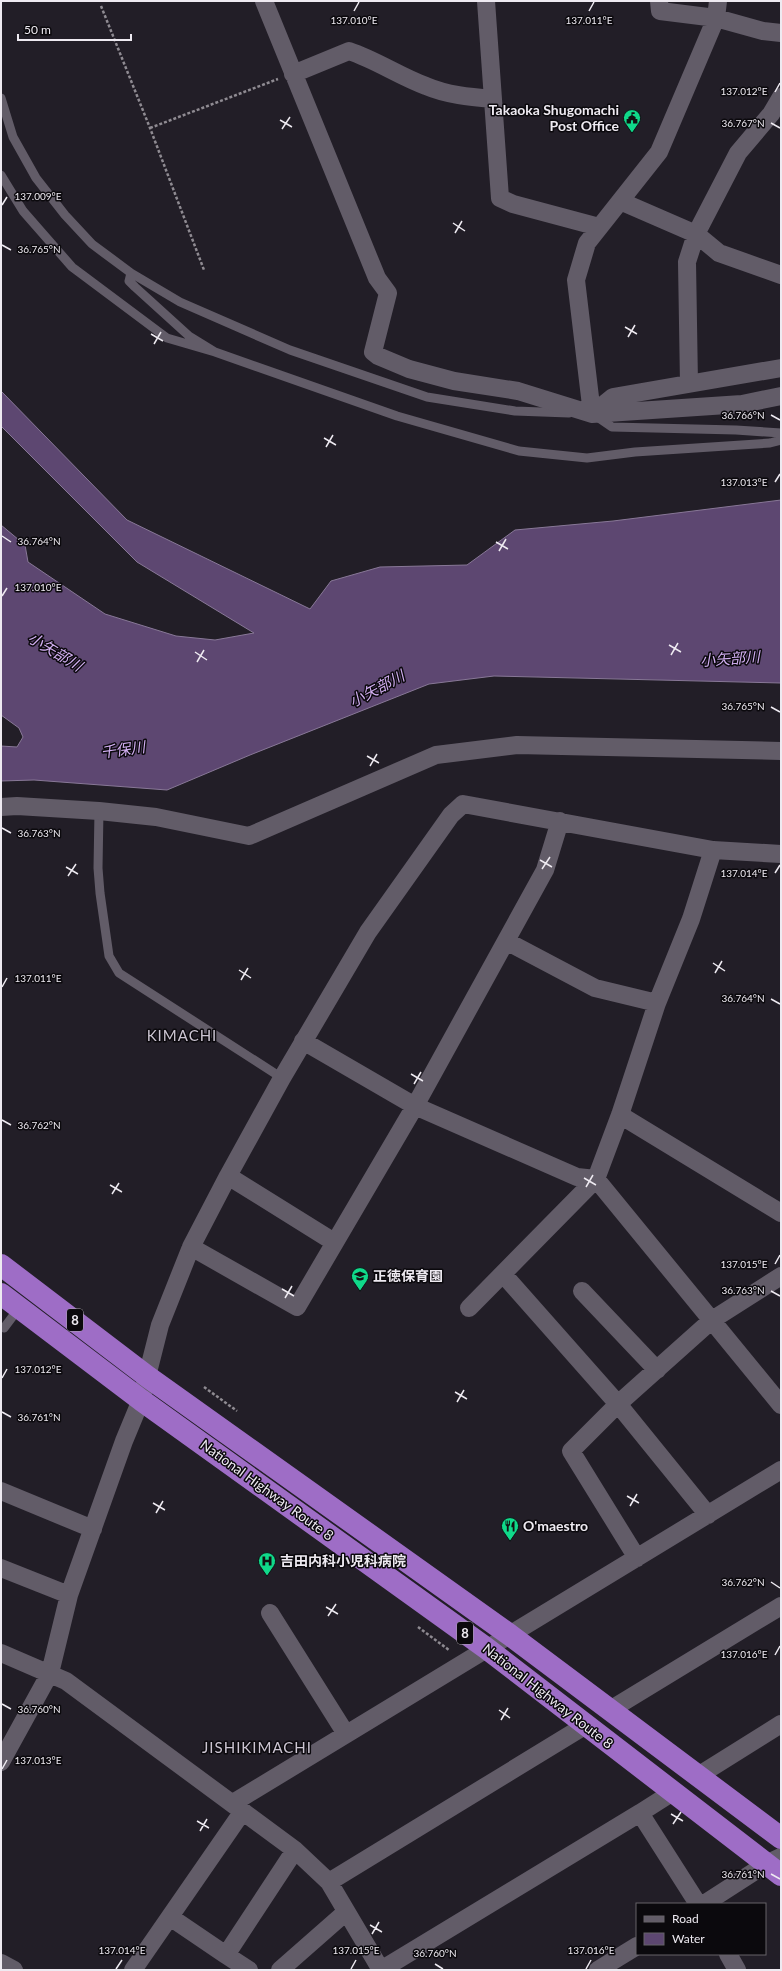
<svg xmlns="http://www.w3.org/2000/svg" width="782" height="1971" font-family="Lato,'Noto Sans JP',sans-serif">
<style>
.water{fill:#5d4771;stroke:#887897}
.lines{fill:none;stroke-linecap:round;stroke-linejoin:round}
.path{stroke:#8f8b92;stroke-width:2.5;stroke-dasharray:3 2;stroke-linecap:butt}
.service{stroke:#625c68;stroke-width:9}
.minor{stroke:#625c68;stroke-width:18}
.trunk{stroke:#9e6dc6;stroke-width:22}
.ticks{fill:none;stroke:#eeeaf1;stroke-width:1.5}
.labels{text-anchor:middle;stroke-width:3;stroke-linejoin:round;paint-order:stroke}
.shield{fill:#0b090d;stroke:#aaa6ad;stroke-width:1}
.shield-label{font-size:13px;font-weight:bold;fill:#eeeaf1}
.poi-label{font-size:14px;font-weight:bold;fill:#eeeaf1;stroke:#0b090d;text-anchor:start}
.street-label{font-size:14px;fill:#eeeaf1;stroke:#0b090d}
.water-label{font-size:15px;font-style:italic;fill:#d2aff2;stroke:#0b090d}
.neighbourhood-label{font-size:15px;letter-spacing:1px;fill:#ccc5d2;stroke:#0b090d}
.ticks-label{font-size:10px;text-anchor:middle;fill:#eeeaf1;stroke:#0b090d;stroke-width:3;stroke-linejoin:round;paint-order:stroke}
</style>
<rect width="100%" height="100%" fill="#221e27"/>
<path class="water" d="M1,391L127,520L310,609L331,581L380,567L467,565L515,530L613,521L781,500V683L494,676L429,684L250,755L167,790L34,780L1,781V746L17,747L23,737L19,728L1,715V525L25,545L28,562L105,614L176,636L215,640L254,633L137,562L1,426Z"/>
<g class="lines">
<path class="path" d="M101,6L150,128L204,270
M150,128L278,79
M204,1387L237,1411
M418,1627L449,1650"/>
<path class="service" d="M1,98L13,137L36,178L65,215L92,244L131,273L180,302L290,350L427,397L515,411L569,413
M1,175L23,211L72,267L167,338L215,352L189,336L135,287L129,281L131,273
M215,352L397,416L519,451L587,458L635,452L770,443L781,440
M596,416L612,427L736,430L781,433
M99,811L98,868L100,893L109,956L119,973L282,1078
M4,1328L19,1308"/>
<path class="minor" d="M264,1L377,278L388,293L373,352L378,356L409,369L454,381L518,391L592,414L742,404L781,396
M486,1L500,198L513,204L599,227
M659,1L660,11L716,18L763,31L781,33
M293,74L349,51C376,60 399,76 426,86C447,95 470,97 493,99
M620,201L696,234L719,253L781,275
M689,384L687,262L696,234L738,153L771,114L781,97
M592,414L576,280L587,243L659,152L716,18L718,1
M592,414L613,397L781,368
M1,807L17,806L99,811L156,817L249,836L436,755L517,745L781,751
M506,941L595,988L657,1003
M303,1041L415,1106L577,1177L596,1179L781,1405
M620,1115L781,1213
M228,1176L334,1242
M191,1247L297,1307L415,1106L545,870L560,821
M503,1274L618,1404L708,1515
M582,1291L657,1370
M469,1308L596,1179L620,1115L657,1003L691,919L713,850
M1,1491L93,1529
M637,1558L571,1451L618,1404L712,1320L781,1276
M1,1568L69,1595
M270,1613L346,1734
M1,1653L66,1681L295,1850L329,1882L381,1970L640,1813L698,1904
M610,1710L781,1606
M1,1762L50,1673L69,1595L124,1441L141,1400L160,1325L191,1247L228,1176L282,1078L368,932L451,815L463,804L713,850L781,854
M698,1776L781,1724
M233,1803L781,1470
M640,1813L673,1792
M329,1882L586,1725
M704,1904L766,1864L781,1857
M170,1917L226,1955L295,1850
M728,1954L737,1970
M226,1955L249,1970
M1,1963L14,1970
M133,1970L243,1811
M280,1970L346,1912
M598,1970L637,1946"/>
<path class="trunk" d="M1,1265L148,1377L510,1635L781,1838
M1,1294L141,1400L486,1648L781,1875"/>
</g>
<path class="ticks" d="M354,11L359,2M589,11L594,2M775,92L780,83M280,120L292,127M771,123L780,128M282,129L290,117M2,205L7,197M453,223L465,231M455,233L462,221M2,245L11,250M625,327L637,334M151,334L163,341M628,337L635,325M154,344L161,332M771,415L780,420M324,438L336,445M326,447L333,435M775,482L780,474M2,536L11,542M496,542L508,549M499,551L506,539M2,596L7,588M669,645L681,652M195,652L207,660M671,655L678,643M197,662L204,650M771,707L780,712M367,756L379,763M370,766L377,754M2,828L11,833M540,860L552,867M66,867L78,874M542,869L550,857M775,873L780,865M68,876L76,864M713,963L725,971M239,970L251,978M715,973L722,961M241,980L248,968M2,987L7,978M771,999L780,1004M411,1074L423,1081M414,1084L421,1072M2,1120L11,1125M584,1178L596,1185M110,1185L122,1192M586,1187L593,1175M112,1194L119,1183M775,1264L780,1255M282,1289L294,1296M771,1291L780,1296M285,1298L292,1286M2,1378L7,1369M455,1392L467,1399M457,1402L464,1390M2,1412L11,1417M627,1496L639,1503M153,1503L165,1510M630,1506L637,1494M156,1513L163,1501M771,1582L780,1588M326,1607L338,1614M328,1616L336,1604M775,1655L780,1646M2,1704L11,1709M499,1710L510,1718M501,1720L508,1708M2,1769L7,1760M671,1814L683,1821M197,1821L209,1828M673,1824L681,1812M200,1831L207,1819M771,1874L780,1879M370,1925L382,1932M372,1934L379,1922M435,1964L443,1969M116,1969L122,1960M351,1969L356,1960M586,1969L591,1960"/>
<defs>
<g id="civic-pin" transform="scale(0.9)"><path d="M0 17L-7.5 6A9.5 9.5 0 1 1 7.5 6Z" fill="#10d98a" stroke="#0b090d"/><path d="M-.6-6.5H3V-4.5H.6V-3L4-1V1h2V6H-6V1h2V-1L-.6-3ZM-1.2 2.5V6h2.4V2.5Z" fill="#111"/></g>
<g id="school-pin" transform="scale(0.9)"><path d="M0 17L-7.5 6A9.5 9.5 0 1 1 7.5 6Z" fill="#10d98a" stroke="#0b090d"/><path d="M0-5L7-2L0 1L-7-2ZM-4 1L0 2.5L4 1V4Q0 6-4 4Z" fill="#111"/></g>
<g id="restaurant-pin" transform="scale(0.9)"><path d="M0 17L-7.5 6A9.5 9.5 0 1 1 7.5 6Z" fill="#10d98a" stroke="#0b090d"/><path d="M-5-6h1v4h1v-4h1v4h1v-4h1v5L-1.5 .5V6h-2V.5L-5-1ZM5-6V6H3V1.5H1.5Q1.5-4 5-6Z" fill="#111"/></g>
<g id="hospital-pin" transform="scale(0.9)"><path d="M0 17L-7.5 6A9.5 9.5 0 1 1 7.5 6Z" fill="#10d98a" stroke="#0b090d"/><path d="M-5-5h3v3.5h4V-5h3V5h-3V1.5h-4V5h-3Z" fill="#111"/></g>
</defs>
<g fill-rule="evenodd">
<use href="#civic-pin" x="632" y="118"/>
<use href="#school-pin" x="360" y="1276"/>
<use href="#restaurant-pin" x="510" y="1526"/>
<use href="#hospital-pin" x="267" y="1561"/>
</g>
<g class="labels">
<g class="shield">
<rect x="67" y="1309" width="16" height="22" rx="3"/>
<rect x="457" y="1622" width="16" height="22" rx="3"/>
</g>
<g class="shield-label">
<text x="75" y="1325">8</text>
<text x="465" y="1638">8</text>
</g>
<g class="poi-label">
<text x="619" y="115" text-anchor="end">Takaoka Shugomachi<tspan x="619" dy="16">Post Office</tspan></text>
<text x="373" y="1281">正徳保育園</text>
<text x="523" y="1531">O'maestro</text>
<text x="280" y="1566">吉田内科小児科病院</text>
</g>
<g class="street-label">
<text transform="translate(267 1490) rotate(36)" y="5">National Highway Route 8</text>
<text transform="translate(548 1696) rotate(38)" y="5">National Highway Route 8</text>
</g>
<g class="water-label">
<text transform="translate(55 652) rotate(31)" y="5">小矢部川</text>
<text transform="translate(730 659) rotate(-4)" y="5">小矢部川</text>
<text transform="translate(377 689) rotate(-28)" y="5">小矢部川</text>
<text transform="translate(123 750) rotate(-8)" y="5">千保川</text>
</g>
<g class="neighbourhood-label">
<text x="182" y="1041">KIMACHI</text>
<text x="257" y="1753">JISHIKIMACHI</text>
</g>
</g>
<g class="ticks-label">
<text x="354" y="24">137.010°E</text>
<text x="589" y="24">137.011°E</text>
<text x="744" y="95">137.012°E</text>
<text x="743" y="127">36.767°N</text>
<text x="38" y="200">137.009°E</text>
<text x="39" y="253">36.765°N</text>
<text x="743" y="419">36.766°N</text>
<text x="744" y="486">137.013°E</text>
<text x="39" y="545">36.764°N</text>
<text x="38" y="591">137.010°E</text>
<text x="743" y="710">36.765°N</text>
<text x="39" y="837">36.763°N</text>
<text x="744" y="877">137.014°E</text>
<text x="38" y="982">137.011°E</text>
<text x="743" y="1002">36.764°N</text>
<text x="39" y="1129">36.762°N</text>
<text x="744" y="1268">137.015°E</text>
<text x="743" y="1294">36.763°N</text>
<text x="38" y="1373">137.012°E</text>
<text x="39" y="1421">36.761°N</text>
<text x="743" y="1586">36.762°N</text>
<text x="744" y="1658">137.016°E</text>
<text x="39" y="1713">36.760°N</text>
<text x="38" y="1764">137.013°E</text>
<text x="743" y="1878">36.761°N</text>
<text x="122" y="1954">137.014°E</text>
<text x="356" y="1954">137.015°E</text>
<text x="591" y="1954">137.016°E</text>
<text x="435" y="1957">36.760°N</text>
</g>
<rect width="782" height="1971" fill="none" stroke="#eeeaf1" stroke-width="4"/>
<rect x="636" y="1903" width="130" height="52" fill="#0b090d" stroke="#666368"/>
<rect x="644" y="1916" width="20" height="6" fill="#625c68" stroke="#666368"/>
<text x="672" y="1923" font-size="12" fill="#eeeaf1">Road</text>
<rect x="644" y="1933" width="20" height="12" fill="#5d4771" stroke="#666368"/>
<text x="672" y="1943" font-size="12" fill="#eeeaf1">Water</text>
<path d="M18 34v6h113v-6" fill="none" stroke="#eeeaf1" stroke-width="2"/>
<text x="24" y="34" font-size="12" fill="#eeeaf1" stroke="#0b090d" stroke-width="3" paint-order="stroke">50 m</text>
</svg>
